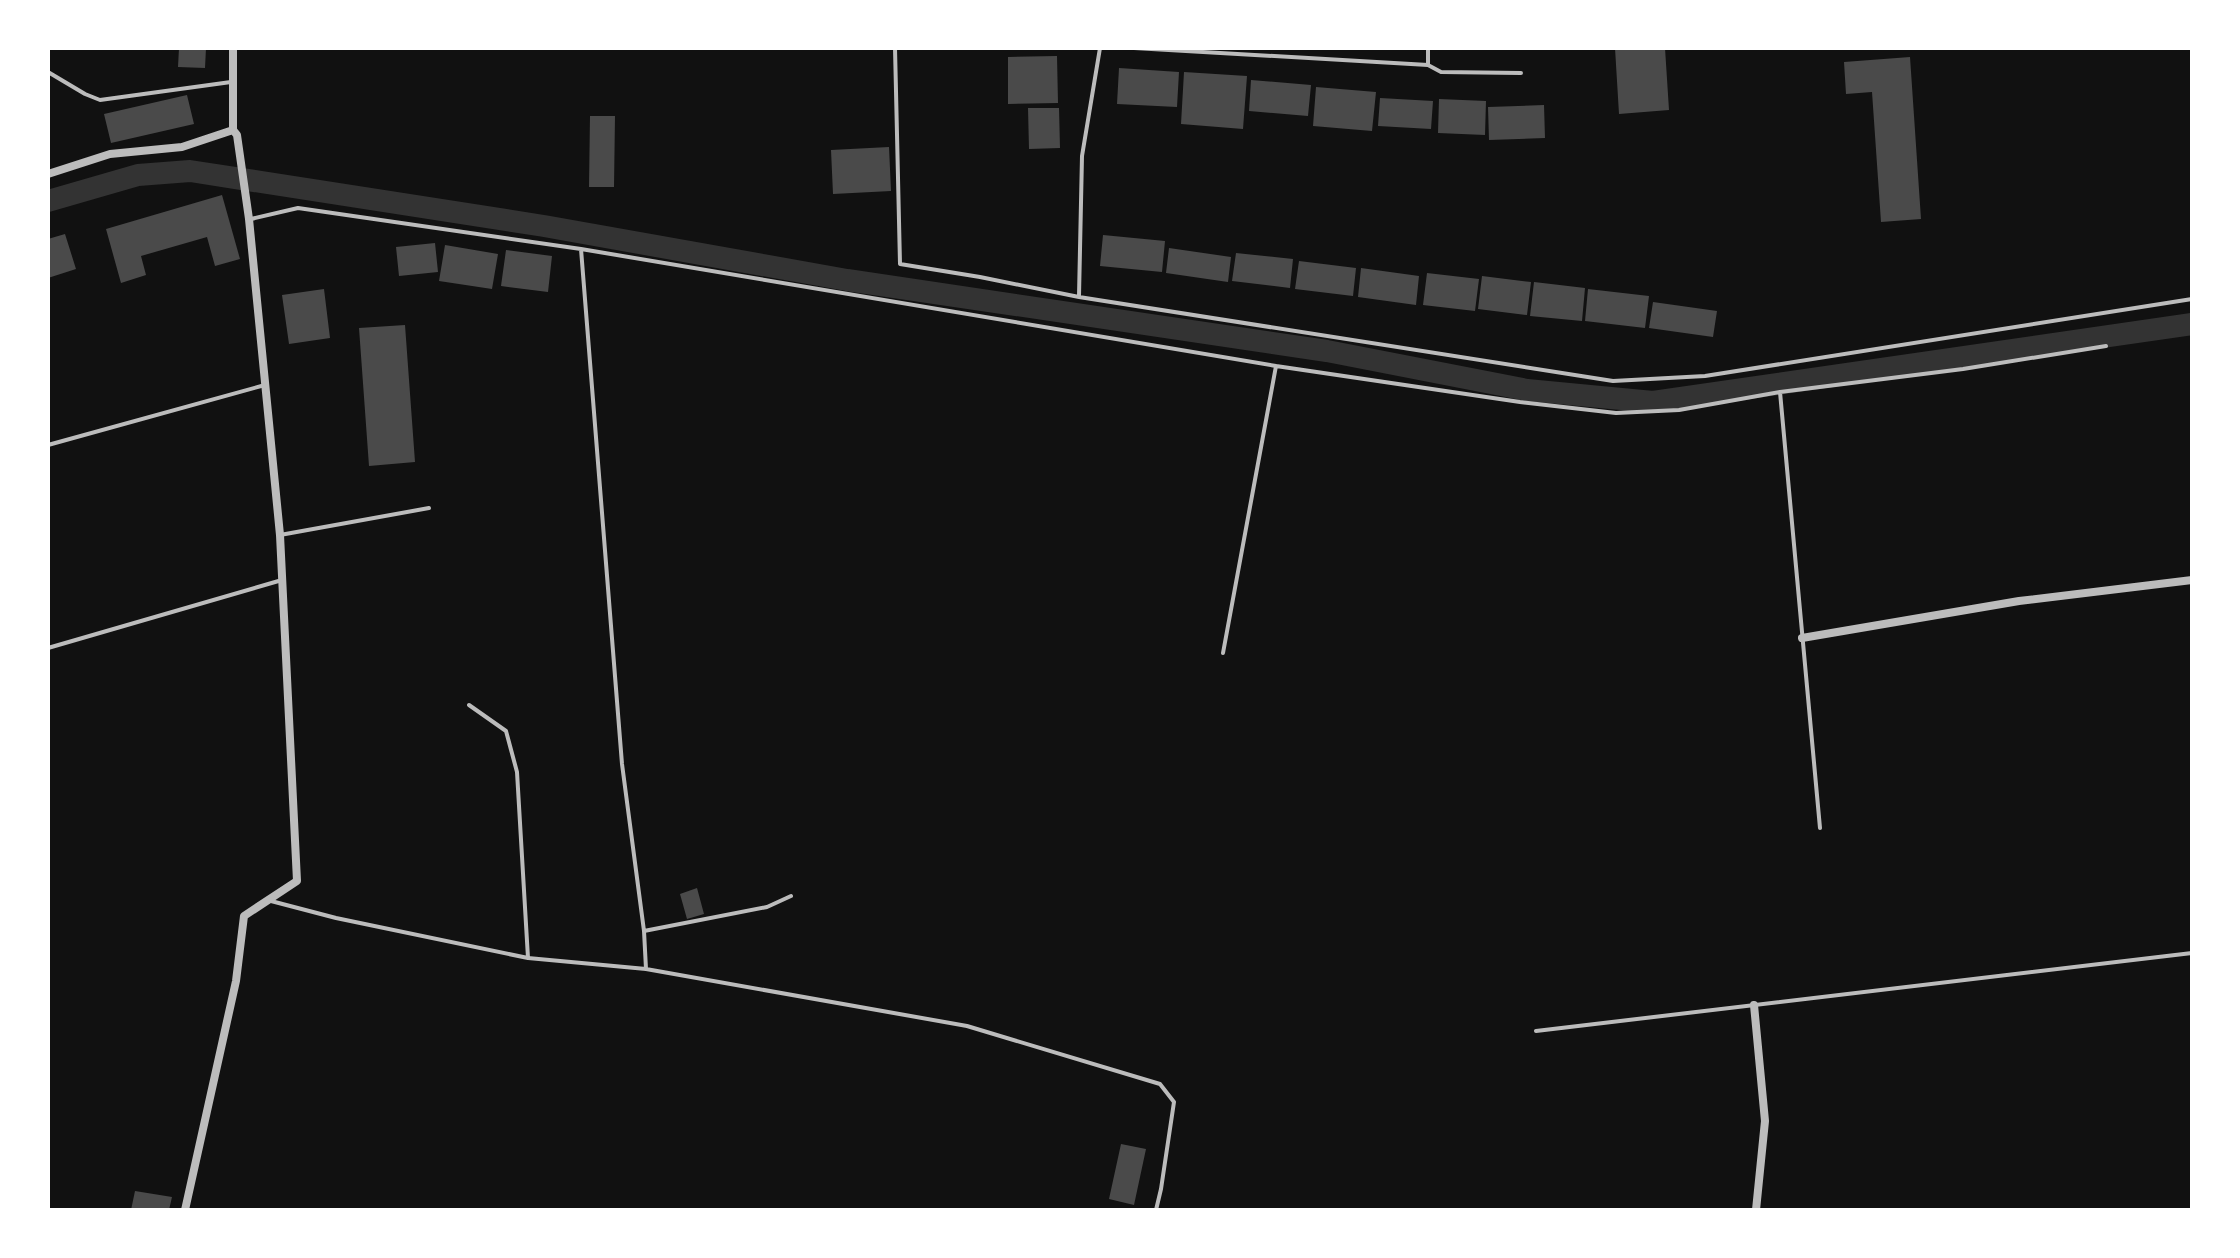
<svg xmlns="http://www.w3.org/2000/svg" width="2240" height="1258" font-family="Arial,sans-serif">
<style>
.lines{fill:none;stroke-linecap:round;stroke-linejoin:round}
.canal{stroke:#333;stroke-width:22}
.building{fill:#4a4a4a}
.service{stroke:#bcbcbc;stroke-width:4}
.minor{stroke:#bcbcbc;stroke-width:8}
</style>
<rect width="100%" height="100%" fill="#111"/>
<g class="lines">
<path class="canal" d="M48,201L138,175L190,171L544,226L847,280L1327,351L1527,390L1653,402L2192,324"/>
</g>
<path class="building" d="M179,48H206L205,68L178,67Z
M1615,48H1665L1669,110L1619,114Z
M1057,56L1058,103L1008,104V57Z
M1910,57L1921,219L1881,222L1872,92L1846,94L1844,62Z
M1119,68L1179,72L1177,107L1117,104Z
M1184,72L1247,76L1243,129L1181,124Z
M1251,80L1311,85L1308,116L1249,111Z
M1316,87L1376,92L1372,131L1313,126Z
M187,95L194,124L111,143L104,114Z
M1380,98L1433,101L1431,129L1378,126Z
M1439,99L1486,101L1485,135L1438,133Z
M1544,105L1545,138L1489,140L1488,107Z
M1028,108H1059L1060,148L1029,149Z
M590,116H615L614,187H589Z
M889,147L891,191L833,194L831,150Z
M222,195L240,259L215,266L207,237L141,256L146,275L121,283L106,229Z
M65,234L76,269L48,278V239Z
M1103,235L1165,241L1162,272L1100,266Z
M435,243L438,272L399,276L396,247Z
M445,245L498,254L492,289L439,281Z
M1169,248L1231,257L1228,282L1166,273Z
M506,250L552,256L548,292L501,286Z
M1236,253L1293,259L1290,288L1232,281Z
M1299,261L1356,268L1353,296L1295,289Z
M1361,268L1419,276L1416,305L1358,297Z
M1427,273L1479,279L1475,311L1423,305Z
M1482,276L1531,282L1527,315L1478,309Z
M1534,282L1585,288L1582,321L1530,316Z
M324,289L330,338L289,344L282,295Z
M1588,289L1649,296L1645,328L1585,321Z
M1653,302L1717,311L1713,337L1649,328Z
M405,325L415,462L369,466L359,328Z
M697,888L704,914L687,919L680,894Z
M1121,1144L1146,1149L1134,1205L1109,1199Z
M135,1191L172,1197L169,1210H131Z"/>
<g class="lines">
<path class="service" d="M895,48L900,264L980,277L1079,297L1613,381L1705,376L2192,299
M1134,48L1428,65L1441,72L1521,73
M1428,65V48
M48,72L85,94L100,100L231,82
M251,219L298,208L581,249L1276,366L1223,653
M581,249L622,764L644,931L646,969L967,1026L1160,1084L1174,1102L1161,1189L1156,1210
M1079,296L1082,156L1100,48
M1276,366L1520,402L1616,413L1679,410L1780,392L1963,369L2106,346
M1780,392L1820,828
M48,445L265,385
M280,535L429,508
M48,648L282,580
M469,705L506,731L517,772L528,958
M271,901L336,918L528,958L646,969
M644,931L767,907L791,896
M1536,1031L2192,953"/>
<path class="minor" d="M48,174L110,154L182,147L233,130
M1802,638L2019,601L2192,580
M1754,1005L1765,1121L1756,1210
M185,1210L236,981L244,916L297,881L280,535L249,219L237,135L233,130V48"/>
</g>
<rect width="2240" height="1258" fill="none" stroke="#ffffff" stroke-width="100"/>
</svg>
